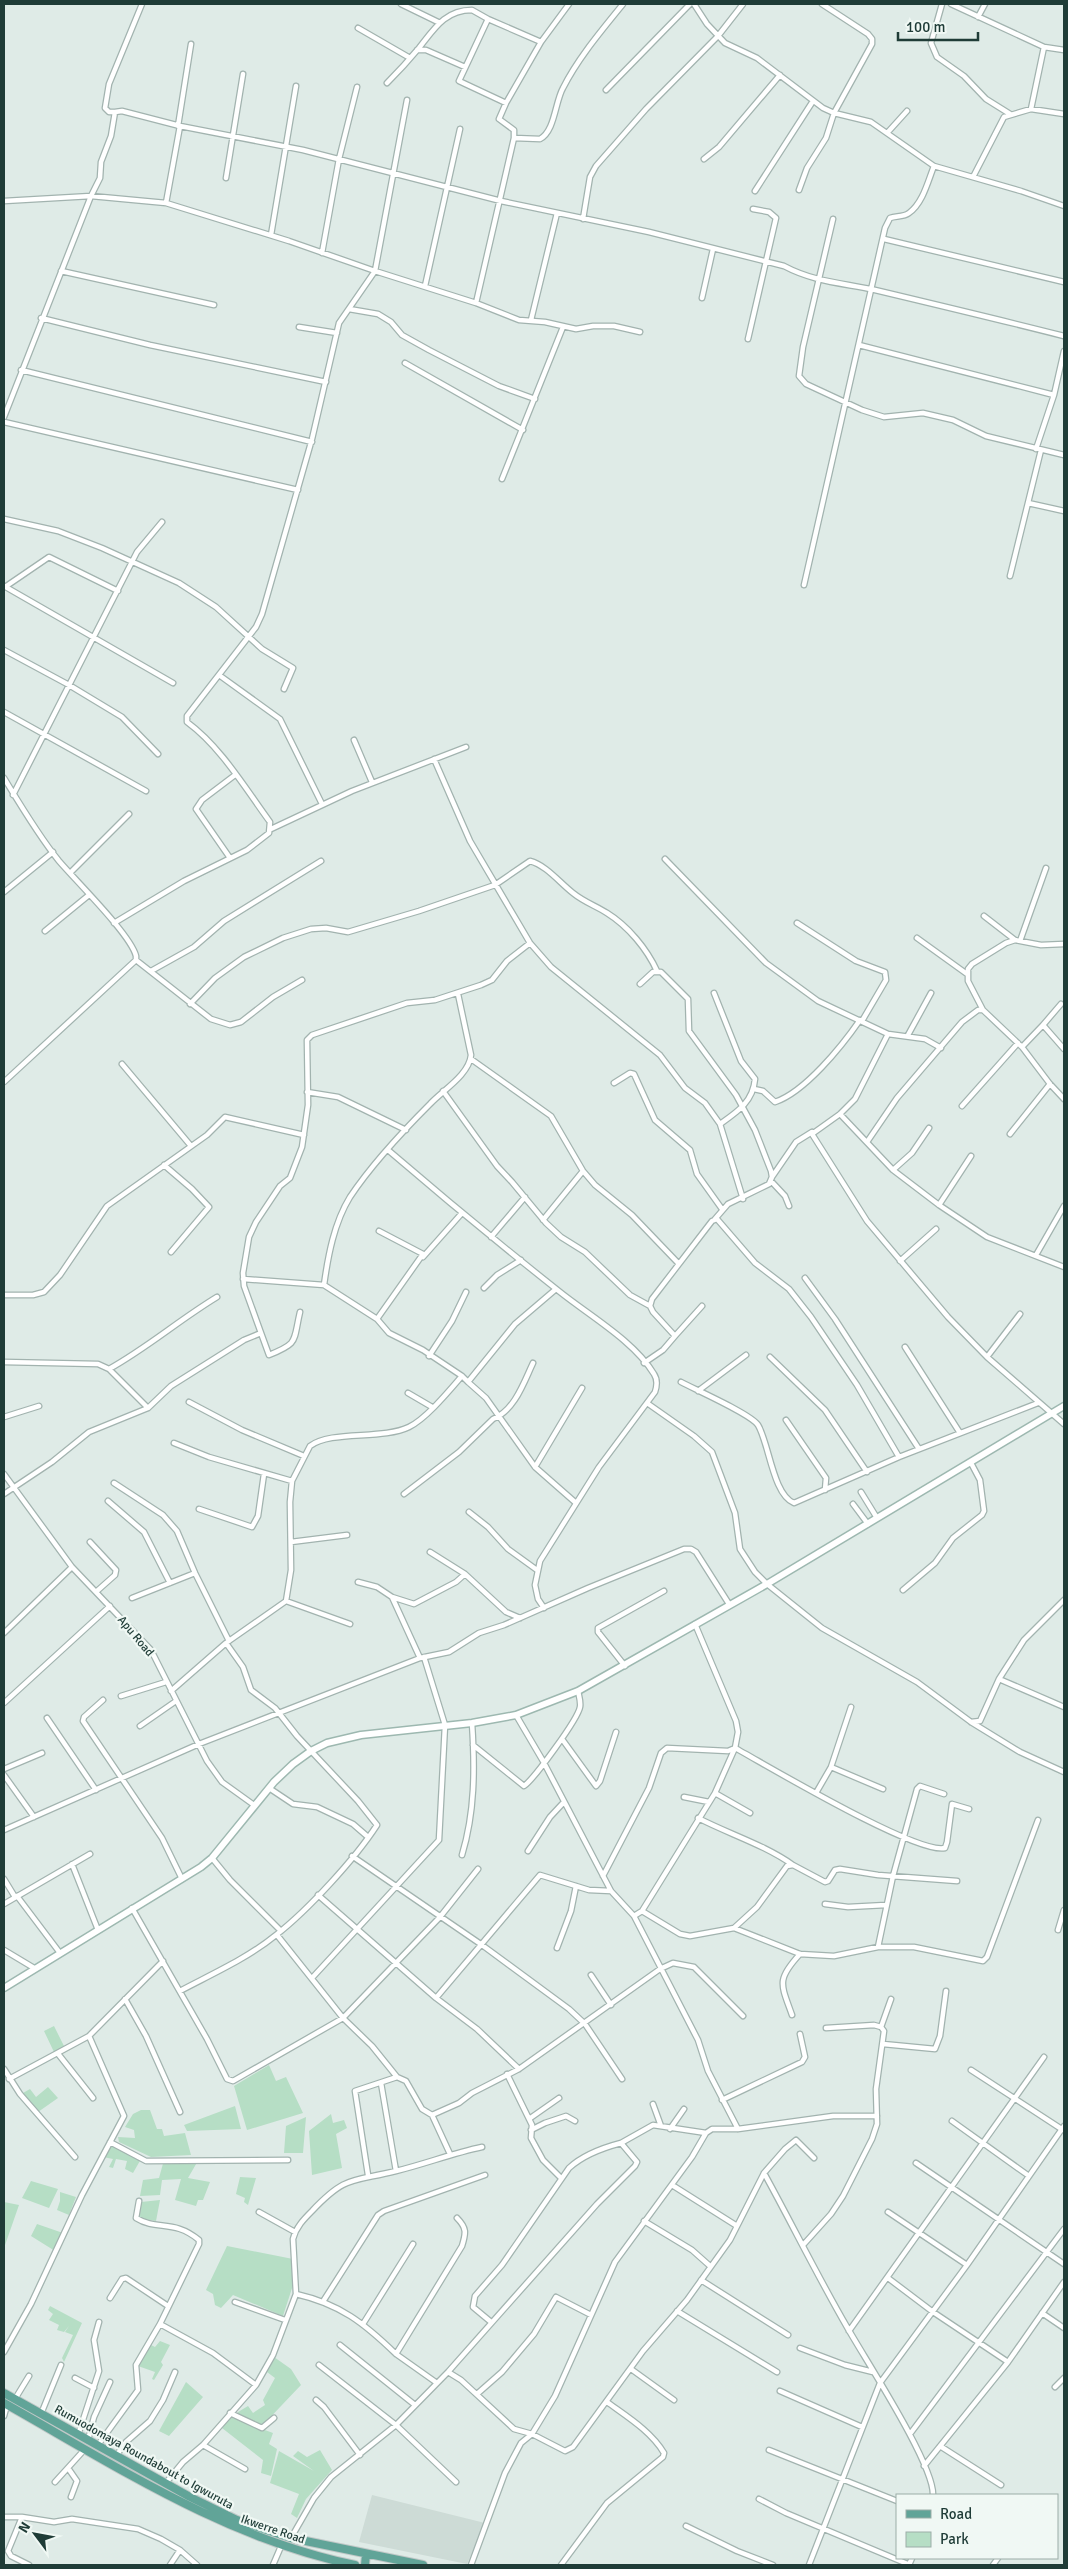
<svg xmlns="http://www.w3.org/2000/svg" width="1068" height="2569" font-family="Signika,sans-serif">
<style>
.built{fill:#cddbd6}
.green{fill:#b6dec5}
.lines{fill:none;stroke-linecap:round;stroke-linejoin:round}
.street-casing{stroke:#a2b3af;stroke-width:7}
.secondary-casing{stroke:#9db8b0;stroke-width:9}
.primary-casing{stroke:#c0c8c7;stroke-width:10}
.street{stroke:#fff;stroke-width:4.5}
.secondary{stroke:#fff;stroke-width:6}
.primary{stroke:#61a498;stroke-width:8}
.labels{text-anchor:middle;stroke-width:4.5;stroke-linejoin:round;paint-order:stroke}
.street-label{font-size:12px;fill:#1f3c37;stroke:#f0f8f4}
</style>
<rect width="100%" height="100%" fill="#dfebe7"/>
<path class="built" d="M372,2495L485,2523L467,2564L359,2542Z"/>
<path class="green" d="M54,2026L64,2046L54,2052L44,2031Z
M269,2065L276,2081L286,2077L303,2113L247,2130L234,2086Z
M48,2087L58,2098L38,2112L23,2093L30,2089L36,2097Z
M235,2106L241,2129L187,2131L184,2125Z
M141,2110H150L157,2129H162L164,2136L185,2133L191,2155L151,2157L119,2142L118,2137L135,2138L134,2130L125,2127L133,2114Z
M331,2114L333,2123L344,2120L347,2128L336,2134L342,2168L312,2175L309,2131Z
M306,2117L303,2153H284L286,2126Z
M110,2144L141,2159L133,2173L125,2169L127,2161L116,2159L113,2168L109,2167L113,2159L103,2157Z
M199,2159L188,2178L210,2182L203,2200H198L196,2206L175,2200L181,2179L162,2180L160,2195L140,2196L143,2180L159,2178L164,2160Z
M240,2177L256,2178L248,2205L244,2202L245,2198L236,2194Z
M31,2181L58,2189L49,2208L22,2198Z
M60,2192L76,2197L69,2215L57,2210L60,2201Z
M160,2200L156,2221L138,2218L137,2212L141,2202Z
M4,2202L19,2205L4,2248Z
M37,2224L63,2233L55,2251L31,2236Z
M227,2246L293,2259L294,2282L283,2316L233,2295L221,2308L215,2305L213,2294L206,2290Z
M50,2306L82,2323L64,2362L62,2358L73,2335L65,2332L69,2326L64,2332L57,2330L59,2325L49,2320L53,2314L48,2310Z
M160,2341L170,2345L161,2362L163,2365L154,2380L152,2379L155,2372L138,2366L151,2345L155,2347Z
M274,2357L291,2369L301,2385L262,2426L238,2414V2412L248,2406L253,2413L265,2405L263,2400L275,2378L267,2372Z
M186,2382L203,2397L169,2436L159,2431Z
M230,2417L273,2433L269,2444L277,2449L271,2476L261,2473L263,2460L222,2428Z
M320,2450L332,2470L306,2499L297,2518L291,2514L299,2494L270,2483L279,2451L314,2471L293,2456L298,2451L307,2457Z"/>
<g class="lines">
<g class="street-casing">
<path id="street" d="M401,4L438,22
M694,4L707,24L725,43L757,58L823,108L834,113L871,122L934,166L1021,191L1064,206
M942,4L931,43L937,57L964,76L986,99L1010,114
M951,4L1044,47L1064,50
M978,17L985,4
M488,19L459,81L506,103L541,42L569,4
M358,28L410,58
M417,50H426L465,67
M387,83C398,72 409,60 419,48C434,29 445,10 472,10L488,19L541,42
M606,90L690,4
M1031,109L1044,47
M115,112L122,111L180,126L303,150L501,201L649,232L784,266C814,282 843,283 875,290C938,305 1001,320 1064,336
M178,126L191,44
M888,132L907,111
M514,138L540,139C555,131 555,102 563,88C578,58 602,30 623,4
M704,159L719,147L780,75
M973,177L1004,117L1031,109L1064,114
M226,178L243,74
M799,190L807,168L826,138L834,113L872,44V39L868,34L822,4
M755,191L813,101
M4,201L91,196L166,203L180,126
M166,203L289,241L375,271L407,100
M583,219L590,177L596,166L646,109L718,36L743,4
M833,219L803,347L799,376L806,384L862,410L884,417L923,413L953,420L986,436L1064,455
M271,235L296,86
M884,239L1064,282
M322,253L339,159L357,87
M61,271L214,305
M425,286L460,129
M702,298L713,249
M476,303L514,138V130L499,119L506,103
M349,309L378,314L391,322L402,335L429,350L499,386L535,399
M41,318L150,345L326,382
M531,320L557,213
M299,327L337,333
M748,339L776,218L769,212L753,209
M859,345L1054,395
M405,363L523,430
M21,370L312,442
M4,417L91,196L100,178L101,162L111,136L115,112H109L105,108L109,84L142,4
M4,422L298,490
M1036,449L1054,395L1064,351
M502,479L563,327
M1028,503L1064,511
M4,519L58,531L102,548L179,583L216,607L262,649L293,668L284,689
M1010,576L1041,450
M804,585L885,228L890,218C896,216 904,217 909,213C923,203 928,181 934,166
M4,586L173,683
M5,587L49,557L118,591
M4,650L69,685L122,717L158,754
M219,675L280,719L322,804
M4,712L146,791
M354,740L372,782
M434,759L470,841L530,943L551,967L660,1055L685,1088L705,1103L720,1124L743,1199
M4,778C21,806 38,835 59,861C76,881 131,935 136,956V960L4,1082
M13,795L137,552L162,522
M271,829L352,791L466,747
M230,858L196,809L202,800L235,775
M665,859L766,963L818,1001L888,1034
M70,873L129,814
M4,892L53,852
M984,916L1015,940
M114,923L184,881L247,850L269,833L270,822C245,788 221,747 187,722V716L256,627L262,614L312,439L339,323L375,271L476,303L519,320L545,322L576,329L593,326H614L640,332
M797,923L856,961L885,972L886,980L862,1021
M45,931L89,895
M917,938L967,974
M1020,941L1046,868
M136,960L211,1019L230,1025L241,1022L273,997L302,980
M151,971L194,947L224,921L321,861
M640,984L653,972H661L688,999L689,1031L736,1095L755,1130L771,1171L772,1177L769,1184L728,1204L715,1219
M714,993L741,1061L755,1079C753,1102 737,1112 720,1124
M190,1004L215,978L244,957L283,938L311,929L326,928L348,932L419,911L495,885L530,861C546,865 560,883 573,893C584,902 596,906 607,913C628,926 647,949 657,971
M983,1010L968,981V969L972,964L1006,943L1015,940L1041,945L1064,944
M1043,1025L1061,1004
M908,1035L931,993
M1022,1047L1043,1025L1064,1049
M941,1048L925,1039L888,1034L855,1099L840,1114L812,1134L867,1221L948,1317L987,1357L1064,1424
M471,1059L551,1116L583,1171L595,1185L632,1215L679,1264
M122,1064L191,1146
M614,1083L630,1073L634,1074L655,1120L690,1150L697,1174L722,1209
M754,1089L763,1091L775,1102C805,1092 842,1046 860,1020
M443,1091L497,1166L512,1182L546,1223L561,1237L585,1252L630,1295L650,1306
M307,1092L338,1097L406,1130
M962,1106L1018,1043
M840,1114L893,1170L939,1205L987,1237L1064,1267
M1010,1134L1050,1084
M867,1142L897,1098L962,1022L978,1010H983L1022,1047L1050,1084L1064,1099
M388,1150C445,1199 502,1246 560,1292C590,1316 634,1341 654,1374C658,1380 657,1386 655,1392L599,1467L540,1561L535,1585L538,1599L544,1608
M164,1165L192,1189L209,1207L171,1252
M893,1170L912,1153L929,1128
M772,1177L796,1142L812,1132
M771,1181L785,1196L789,1206
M939,1205L971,1156
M543,1220L583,1171
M491,1237L525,1197
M1036,1255L1064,1206
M423,1257L462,1213
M900,1261L936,1229
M805,1278L835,1319L919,1449
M243,1279L324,1285L377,1319L389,1333L423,1350L462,1376
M324,1285C328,1256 334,1223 350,1197C370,1167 404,1130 430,1104C443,1090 469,1075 471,1055L458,994
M484,1288L497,1275L521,1260
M556,1289L515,1324L468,1382L486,1398L535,1467L576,1503
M4,1295H33L44,1292L60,1275L107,1206L207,1135L225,1117L304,1135
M377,1319L423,1254L379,1231
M261,1333L269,1355C299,1343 293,1342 300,1312
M675,1336L702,1306
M905,1347L960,1433
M429,1356L452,1321L466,1292
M770,1357L825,1410L867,1472
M987,1357L1020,1314
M4,1362L98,1364L109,1369L148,1408
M644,1363L663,1350L675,1336L653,1312L650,1306L652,1299L712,1221L717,1219L755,1263L789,1289L811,1317L857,1385L899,1457
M109,1369C147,1348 179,1320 217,1297
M681,1382C696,1390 751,1414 758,1425C769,1443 773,1495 794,1503L899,1457L1038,1403
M698,1391L746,1355
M408,1393L432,1407
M189,1402L242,1430L304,1456
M647,1403L694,1436L712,1452L735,1513L740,1549L755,1572L767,1584L822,1628L917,1682L971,1722L1020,1752L1064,1772
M4,1417L39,1406
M786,1420L826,1478L825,1490
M174,1443L209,1457L292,1481
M535,1467L582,1388
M4,1474L72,1567L151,1650L207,1761L222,1782L254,1805
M114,1483L163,1515L177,1531L195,1573L229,1641
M861,1492L877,1518
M4,1494L52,1462L89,1432L148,1408L171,1386L244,1340L261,1333L244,1286L243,1273L249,1237L256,1222L280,1186L290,1178L302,1147L308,1105L307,1040L312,1035L407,1003L435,1000L481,985L492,980L507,961L530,943
M404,1494L459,1452L493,1419C515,1410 524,1382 533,1363
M108,1501L144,1532L170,1583
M853,1504L868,1524
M199,1509L252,1527L258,1516L264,1474
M469,1512L488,1527L508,1549L537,1570
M90,1542L116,1570L115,1575L97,1591
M291,1542L347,1535
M430,1552L465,1574L506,1612L520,1618
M358,1582L377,1587L392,1597L420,1658
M903,1590L935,1563L953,1538L982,1515L984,1511L980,1480L971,1463
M392,1597L414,1604L456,1582L465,1574
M132,1598L195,1573
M286,1601L350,1624
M4,1633L72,1567
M625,1666L598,1632V1628L664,1591
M999,1679L1064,1707
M171,1691L226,1643L286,1601L291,1570L290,1502L292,1481L310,1446C331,1430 382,1440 409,1427C426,1419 449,1391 462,1376L468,1382
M121,1696L166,1682
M103,1700L84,1717L83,1721L162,1838L182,1879
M4,1703L110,1606
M516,1715L543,1761L611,1891L634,1916L698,2040L708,2071L738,2129
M47,1718L96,1790
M971,1722L980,1721L999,1679L1024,1640L1064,1600
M140,1726L176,1701
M562,1739L596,1786L600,1781L616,1732
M473,1745L524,1786C534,1779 578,1719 580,1707C581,1702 579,1696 578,1691
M831,1767L883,1789
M4,1769L42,1753
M4,1775L34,1817
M269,1788L293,1804L317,1807L353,1824L368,1837
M715,1793L750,1813
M816,1793L831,1767L851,1707
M684,1797L709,1802
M698,1818C729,1834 765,1845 793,1865
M4,1830L199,1744L420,1658L449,1652L479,1633L504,1625L588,1588L684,1549H691L696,1552L729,1604
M528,1851L550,1817L564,1802
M462,1855C475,1812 475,1768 472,1723
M352,1856L482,1945L569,2009L585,2024L622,2079
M212,1858L230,1880L281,1931
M72,1864L98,1930
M603,1876L649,1788L661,1753L667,1748L728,1751L735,1748C768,1766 917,1855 945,1848L947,1842L952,1804L969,1809
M4,1879L15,1897
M318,1895L436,1998L477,2029L519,2069
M17,1896L60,1953
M4,1904L90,1854
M825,1904L848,1907L886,1905
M132,1908L207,2039L227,2079L233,2081L343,2018L440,1917L478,1869
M642,1911L680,1934L690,1936L734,1928L800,1954L834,1956L878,1947H914L983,1961L987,1957L1038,1820
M634,1916L642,1911L715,1793L735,1748L738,1732L736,1721L695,1624
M734,1928L757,1907L787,1866L793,1865L825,1882L828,1881L835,1870L840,1869L878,1875L957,1881
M1058,1930L1064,1910
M277,1935L343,2018L372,2046L397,2077L406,2081L422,2109L432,2115L459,2103L472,2093L519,2069L660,1969L673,1963L694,1967L743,2016
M878,1947L893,1876L917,1789L920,1786L944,1794
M557,1948L571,1911L576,1886
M4,1950L34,1968
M591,1975L611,2005
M312,1978L439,1840L445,1725L424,1657
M180,1991C212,1974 248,1958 276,1935C308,1910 355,1859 377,1825L358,1801L297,1736L275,1708L251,1690L243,1667L226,1643
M436,1998L540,1875L589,1890L611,1891
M125,1999L146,2036L180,2112
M792,2015C781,1984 776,1980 800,1954
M881,2027L891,1999
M883,2044L935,2049L940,2036L946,1991
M59,2055L93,2098
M4,2069L20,2094L75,2157
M971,2070L1063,2130
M507,2074L532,2125L531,2138L543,2160L561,2178
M9,2079L89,2036L163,1961
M381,2083L396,2171
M722,2100L802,2062L805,2057L800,2034
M653,2104L661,2126
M432,2115L450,2154
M529,2119L559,2098
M952,2121L1029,2176
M670,2129L684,2109
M531,2130L545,2123L566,2116L575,2121
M110,2142L146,2161L288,2160
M916,2163L1064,2264
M764,2173C792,2224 818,2277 847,2327C865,2359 934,2464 933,2495
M368,2175L355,2091L397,2077
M672,2185L737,2226
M259,2212L295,2232
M888,2212L967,2265
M644,2221L692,2250L710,2266
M804,2244L831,2214L843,2196L872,2139L877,2124L876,2089L884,2031L881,2027L874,2025L826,2028
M888,2278L933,2312L1008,2362
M701,2280L788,2335
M296,2294C340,2304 364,2323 396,2354L462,2246C466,2233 467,2228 457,2218
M110,2298L122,2279L126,2278L168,2306
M324,2300L378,2215L384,2211L485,2175
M235,2302L285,2320
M677,2311L777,2372
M1042,2313L1064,2328
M491,2322L473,2307L475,2296L502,2265L569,2168C583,2155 602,2148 621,2143
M160,2324L213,2353L256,2385
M363,2324L413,2244
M849,2331L1044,2057
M340,2345L415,2405
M800,2348L845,2365L873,2372
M4,2352L31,2304L82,2195L124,2116L89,2036
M396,2354L437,2383
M319,2365L396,2425L456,2482
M631,2369L674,2400
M448,2372L461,2380L514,2429L532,2434L565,2451L573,2447L643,2351L687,2300L730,2240L764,2173L785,2149L796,2140L814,2158
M75,2378L94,2388
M1055,2387L1064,2378
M780,2391L862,2427
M477,2394L502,2372L534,2334L556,2297L591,2315
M15,2399L29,2376
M316,2400L324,2407L360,2455
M230,2413L262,2428L274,2418
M41,2414L61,2365
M4,2416L7,2405
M910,2434L1064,2229
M78,2435L99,2371L94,2340L99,2322
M88,2440L94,2417L110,2382
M98,2445L138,2390L136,2365L160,2324L199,2244V2240C174,2219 157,2231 136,2218L139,2201
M203,2445L245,2469
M940,2446L1001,2485
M769,2450L897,2501
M116,2456L126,2442L150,2421L163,2400L175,2372
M924,2466L1008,2362L1064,2282
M68,2468L77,2481L71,2497
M55,2482L85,2449
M165,2484L183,2462L203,2445L256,2385L273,2355L296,2294L293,2239C296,2227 304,2219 312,2211C346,2175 352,2182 396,2171C425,2164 453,2153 482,2147
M759,2499L786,2513L910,2565
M4,2517H22L54,2522L72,2519L138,2529L161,2539L180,2550L197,2565
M22,2517L8,2551L11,2556L29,2565
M686,2526L737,2551L773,2565
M291,2538L314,2498L331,2477L396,2425L448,2372L597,2204L635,2166L637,2162L621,2143L653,2125L706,2133
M170,2565L180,2550
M273,2565L282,2544
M471,2565L505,2473L521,2443L532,2434L555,2396L615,2262L692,2157L706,2133L712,2129H738L833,2116H877
M561,2565L607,2503L663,2457L664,2453C651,2431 626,2416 607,2402
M809,2565L880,2383L967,2265L1064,2126
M909,2565L912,2558
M993,2565L998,2558"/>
</g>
<g class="secondary-casing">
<path id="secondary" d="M4,1988L201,1867L212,1858L274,1782L293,1764L311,1751L327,1743L361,1735L472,1723L516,1715L578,1691L767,1584L1064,1406"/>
</g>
<g class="primary-casing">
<path id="primary" d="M4,2393L190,2497L237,2520L291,2538L423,2565
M4,2403C116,2466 227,2539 355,2565
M365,2565L366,2554"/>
</g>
<use href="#street" class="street"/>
<use href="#secondary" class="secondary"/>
<use href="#primary" class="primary"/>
</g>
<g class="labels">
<g class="street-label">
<text transform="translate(136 1636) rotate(50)" y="4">Apu Road</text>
<text transform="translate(144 2457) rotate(29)" y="4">Rumuodomaya Roundabout to Igwuruta</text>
<text transform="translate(273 2529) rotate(19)" y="4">Ikwerre Road</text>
</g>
</g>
<rect width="1068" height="2569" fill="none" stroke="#1f3c37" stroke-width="10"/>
<rect x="896" y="2494" width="162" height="65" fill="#f0f8f4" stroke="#9cada8"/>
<rect x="906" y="2510" width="25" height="8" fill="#61a498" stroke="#9cada8"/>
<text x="940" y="2519" font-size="15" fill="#1f3c37">Road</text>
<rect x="906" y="2532" width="25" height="15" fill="#b6dec5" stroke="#9cada8"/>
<text x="940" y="2544" font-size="15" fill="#1f3c37">Park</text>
<g transform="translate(35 2534) rotate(302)" stroke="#f0f8f4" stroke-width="4" paint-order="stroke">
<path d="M0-4L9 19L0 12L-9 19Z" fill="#1f3c37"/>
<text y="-8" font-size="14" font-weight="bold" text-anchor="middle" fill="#1f3c37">N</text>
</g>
<path d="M898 32v8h80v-8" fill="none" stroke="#1f3c37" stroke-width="2.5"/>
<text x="906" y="32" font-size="15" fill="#1f3c37" stroke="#f0f8f4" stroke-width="4" paint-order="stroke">100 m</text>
</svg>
